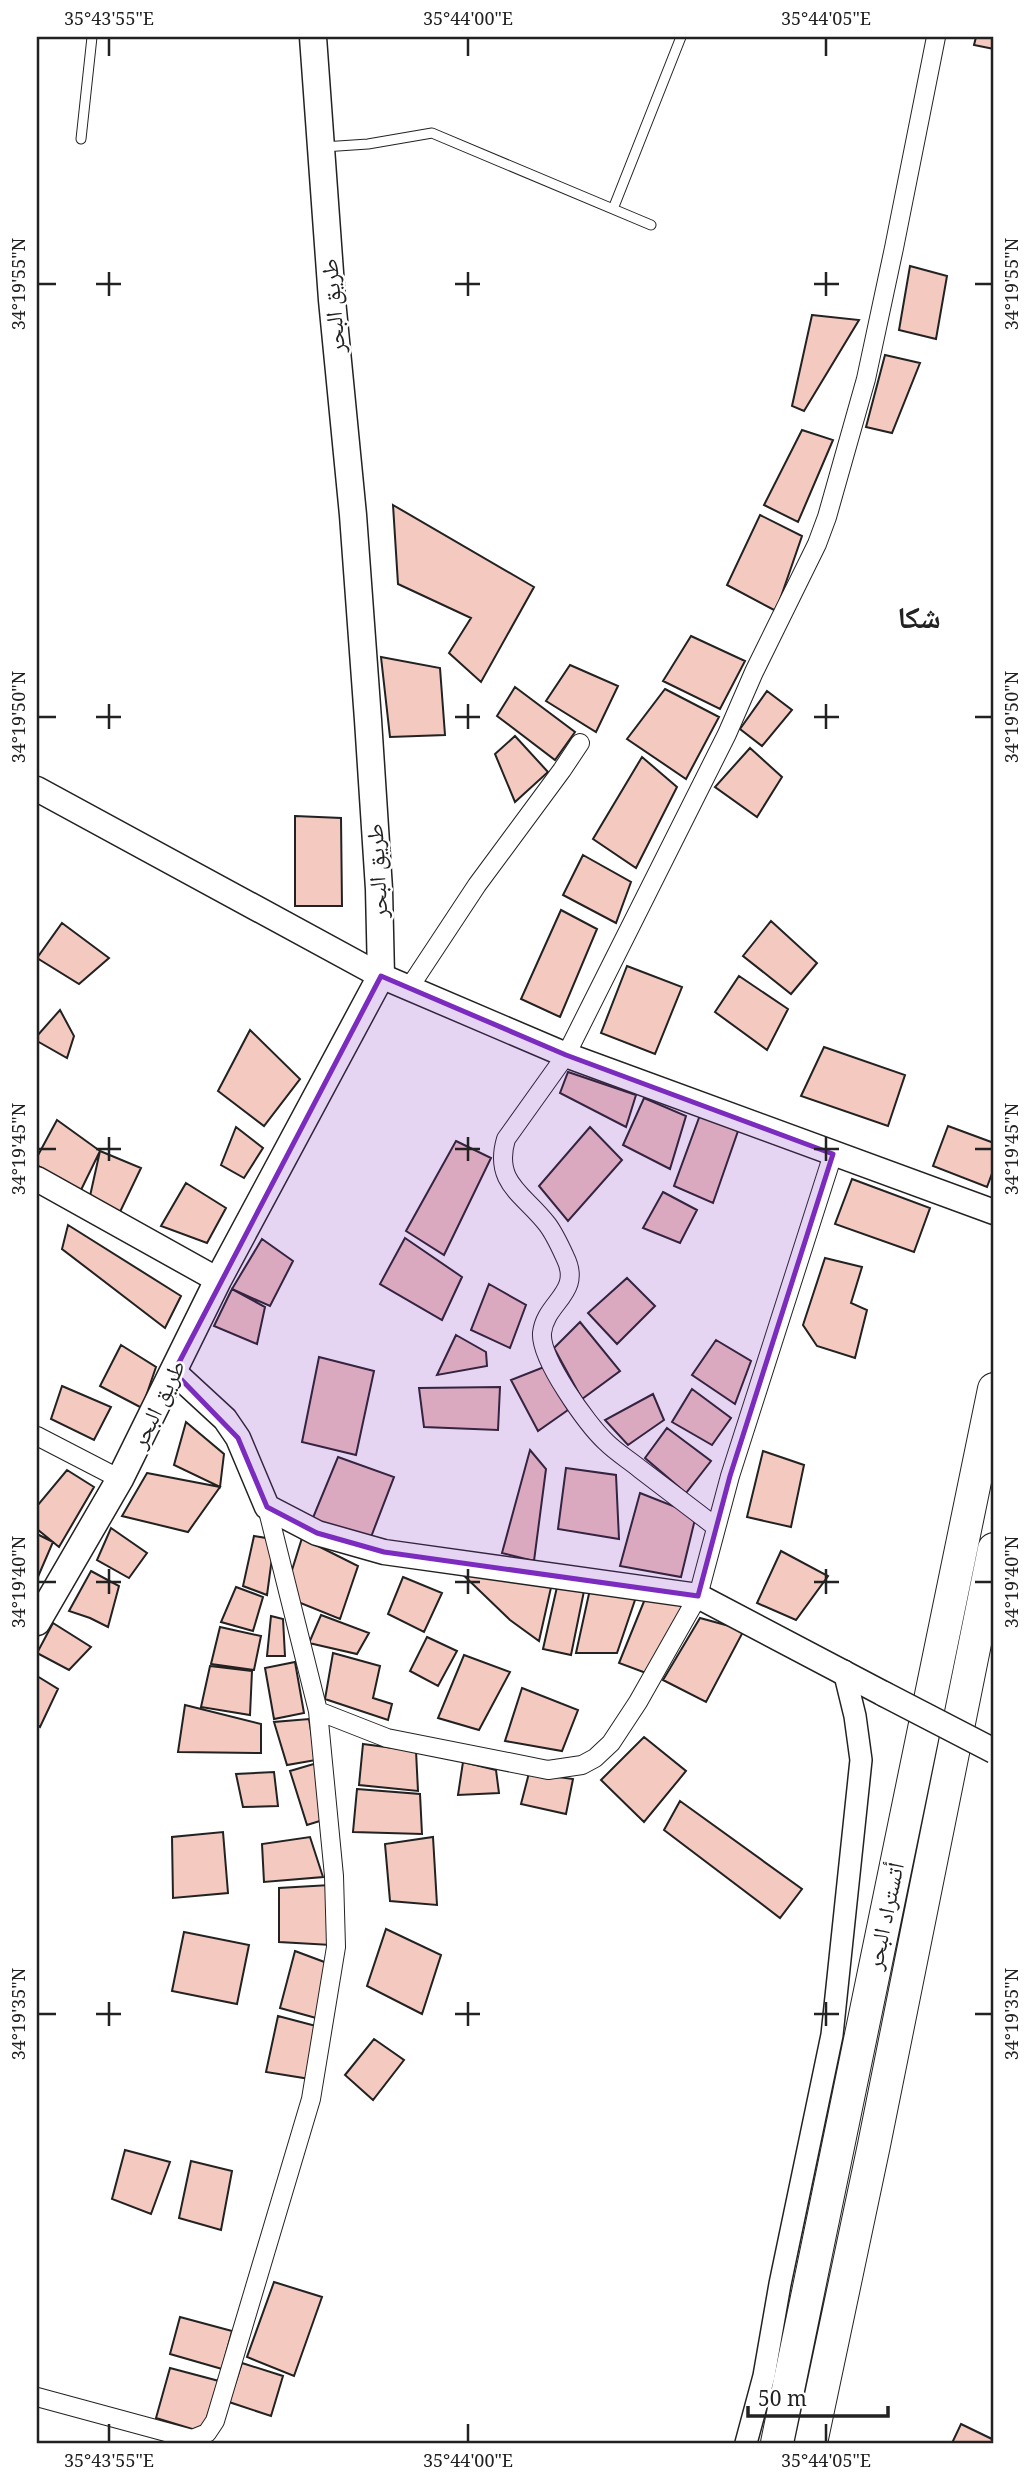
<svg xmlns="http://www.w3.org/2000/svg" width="1031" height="2480" font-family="'Noto Serif','Noto Naskh Arabic',serif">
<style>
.building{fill:#f3c9c0;stroke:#222;stroke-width:2}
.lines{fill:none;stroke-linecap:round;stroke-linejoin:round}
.service-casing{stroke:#222;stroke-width:11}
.minor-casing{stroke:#222;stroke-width:20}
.tertiary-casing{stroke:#222;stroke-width:24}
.secondary-casing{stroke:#222;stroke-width:27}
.primary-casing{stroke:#222;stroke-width:29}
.motorway-casing{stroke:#222;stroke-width:34}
.service{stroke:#fff;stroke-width:9}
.minor{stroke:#fff;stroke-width:18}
.tertiary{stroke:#fff;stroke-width:21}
.secondary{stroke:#fff;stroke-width:24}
.primary{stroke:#fff;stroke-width:26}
.motorway{stroke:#fff;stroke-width:32}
.secondary-bridge-casing{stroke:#222;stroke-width:27;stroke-linecap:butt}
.secondary-bridge{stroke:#fff;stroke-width:24}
.marked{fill:#7b2cbf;fill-opacity:0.2;stroke:#7b2cbf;stroke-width:5;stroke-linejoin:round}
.ticks{fill:none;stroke:#222;stroke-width:2.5}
.labels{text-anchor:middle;stroke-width:5;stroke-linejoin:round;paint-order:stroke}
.street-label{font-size:23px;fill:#222;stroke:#fff}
.district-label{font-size:30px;font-weight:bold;fill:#222;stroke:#fff}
.neatline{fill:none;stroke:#222;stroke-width:2.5}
.ticks-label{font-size:18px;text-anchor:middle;fill:#222}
</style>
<rect width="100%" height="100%" fill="#fff"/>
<path class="building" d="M976,37H994V49L974,45Z
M910,266L947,276L936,339L899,330Z
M812,315L859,320L804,411L792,406Z
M885,355L920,363L892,433L866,427Z
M802,430L833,440L798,522L764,505Z
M393,505L534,587L481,682L449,653L471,618L398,584Z
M760,515L802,536L776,611L727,585Z
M691,636L745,661L720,709L663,681Z
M381,657L440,668L445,735L390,737Z
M570,665L618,686L596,732L546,701Z
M515,687L575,732L555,760L497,716Z
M665,689L719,717L686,779L627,739Z
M767,691L792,710L762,746L740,729Z
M515,736L548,772L515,802L495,754Z
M750,748L782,777L757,817L715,787Z
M642,757L677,787L636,868L593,839Z
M295,816L341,818L342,906H295Z
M583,855L631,882L616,923L563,895Z
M561,910L597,929L560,1017L521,999Z
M771,921L817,963L791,994L743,956Z
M62,923L109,958L79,984L37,958Z
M627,966L682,987L655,1054L601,1033Z
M739,976L788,1009L767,1050L715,1012Z
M60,1010L74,1036L67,1058L37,1041V1036Z
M250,1030L300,1079L264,1126L218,1091Z
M824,1047L905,1075L888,1126L801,1096Z
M568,1072L636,1095L626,1127L560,1093Z
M644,1098L686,1116L670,1169L623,1145Z
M700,1115L738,1131L713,1203L674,1186Z
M57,1120L100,1151L80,1192L37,1165V1157Z
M948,1126L994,1143V1168L987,1187L933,1166Z
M236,1127L263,1148L244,1178L221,1165Z
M590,1127L622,1160L568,1221L539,1186Z
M456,1141L491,1158L444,1255L406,1231Z
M100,1151L141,1168L119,1214L90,1196Z
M852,1179L930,1208L914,1252L835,1224Z
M186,1183L226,1208L207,1243L161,1226Z
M663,1192L697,1210L680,1243L643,1228Z
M68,1225L181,1296L165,1328L62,1249Z
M405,1238L462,1277L442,1320L380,1284Z
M262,1239L293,1261L270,1306L232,1289Z
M825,1258L862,1267L851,1303L867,1310L855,1358L817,1346L803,1325Z
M627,1278L655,1306L617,1344L588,1313Z
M489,1284L526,1305L510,1348L471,1330Z
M232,1289L265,1307L257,1344L214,1326Z
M580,1322L620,1371L582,1399L554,1348Z
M456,1335L486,1352L487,1366L437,1375Z
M716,1340L751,1361L735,1404L692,1375Z
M121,1345L156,1367L142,1408L100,1386Z
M319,1357L374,1371L356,1455L302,1442Z
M544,1367L568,1410L538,1431L511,1380Z
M62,1386L111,1407L94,1440L51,1419Z
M500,1387L498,1430L424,1427L419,1388Z
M692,1389L731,1418L712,1445L672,1422Z
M653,1394L664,1420L628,1445L605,1420Z
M186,1422L224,1454L220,1487L174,1465Z
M667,1428L711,1461L686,1493L645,1458Z
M530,1450L546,1469L534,1561L502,1553Z
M763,1451L804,1465L791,1527L747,1517Z
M338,1457L394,1477L371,1537L312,1520Z
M566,1468L616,1475L619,1539L558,1529Z
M67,1470L94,1487L59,1547L37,1529V1506Z
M147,1473L220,1487L188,1532L122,1516Z
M640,1493L696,1515L681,1577L620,1566Z
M111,1528L147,1553L129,1578L97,1560Z
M37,1534L53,1542L37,1579Z
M254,1536L266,1538L272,1558L267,1595L243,1586Z
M302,1538L358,1566L340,1619L298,1602L288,1583Z
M781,1551L828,1576L796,1620L757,1603Z
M457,1569L552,1583L539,1641L510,1620Z
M91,1571L119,1586L108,1627L90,1618L69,1611Z
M403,1577L442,1593L424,1632L388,1614Z
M236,1587L263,1597L253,1631L221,1622Z
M557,1587L584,1591L571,1655L543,1649Z
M590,1589L637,1594L617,1653H576Z
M647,1594L687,1602L646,1673L619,1663Z
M321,1615L369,1633L357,1654L309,1643Z
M271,1616L283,1619L285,1656H267Z
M700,1618L744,1630L706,1702L663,1680Z
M53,1623L91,1647L69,1670L37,1653Z
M220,1627L261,1636L254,1670L211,1664Z
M427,1637L457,1651L438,1686L410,1671Z
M333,1653L380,1666L373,1698L392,1704L388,1720L325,1699Z
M464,1655L510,1672L479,1730L438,1718Z
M295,1662L304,1713L274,1719L265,1668Z
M210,1666L252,1671L250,1715L201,1707Z
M37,1676L58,1689L40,1727L37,1725Z
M522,1688L578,1710L562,1751L505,1741Z
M185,1705L261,1724V1753L178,1752Z
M309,1719L316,1760L287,1765L274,1722Z
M644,1737L686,1771L644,1822L601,1780Z
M363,1744L416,1751L418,1791L359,1785Z
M463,1762L496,1770L499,1793L458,1795Z
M317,1763L323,1820L307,1825L290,1771Z
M274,1772L278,1806L243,1807L236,1774Z
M529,1773L573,1779L566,1814L521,1804Z
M357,1789L420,1794L422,1834L353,1832Z
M680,1801L802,1889L780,1918L664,1830Z
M223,1832L228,1893L173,1898L172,1837Z
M310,1837L323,1877L264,1882L262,1844Z
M433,1837L437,1905L390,1901L385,1844Z
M330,1885L331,1945L279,1942V1888Z
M386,1929L441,1955L422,2014L367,1986Z
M184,1932L249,1945L237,2004L172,1991Z
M295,1951L327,1963L316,2018L280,2008Z
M278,2016L316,2026L310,2079L266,2072Z
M374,2039L404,2060L373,2100L345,2075Z
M125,2150L170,2162L151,2214L112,2199Z
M191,2161L232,2171L221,2230L179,2218Z
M274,2282L322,2297L294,2376L247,2357Z
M180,2317L232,2331L222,2369L170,2354Z
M242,2363L283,2376L271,2416L229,2402Z
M170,2368L219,2381L202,2432L156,2418Z
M961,2424L994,2440V2443H952Z"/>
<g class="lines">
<g class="service-casing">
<path id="service" d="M81,139L92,37
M323,147L368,144L432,133L651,225
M613,209L681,37"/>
</g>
<g class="minor-casing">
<path id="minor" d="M409,988L477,885L562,770L580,743
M37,1436L120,1479
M716,1527C691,1508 665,1488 640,1469C629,1460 616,1452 606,1442C587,1424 540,1359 542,1333C545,1302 583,1293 565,1257C560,1246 554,1233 547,1224C524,1194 493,1183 506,1139L566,1055L727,734L754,672L817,544L827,517L866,379L894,248L936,37
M318,1711L387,1738L548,1770L582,1765L595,1758L611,1743L638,1702L698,1596L730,1476L833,1154
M37,2397L192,2439L207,2433L215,2421L311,2099L336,1947L334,1876L318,1711L267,1507"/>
</g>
<g class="tertiary-casing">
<path id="tertiary" d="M746,2443L764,2376L780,2284L832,2035L861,1760L855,1716L844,1671"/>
</g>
<g class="secondary-casing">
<path id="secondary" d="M37,789L381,976L566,1055L994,1212
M37,1179L218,1280
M174,1372L225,1419L238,1438L267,1507L317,1533L384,1552L698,1596L884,1694"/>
</g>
<g class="primary-casing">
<path id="primary" d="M37,1622L120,1479L218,1280L381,976L379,889L368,720L353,515L332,300L313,37"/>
</g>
<g class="motorway-casing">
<path id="motorway" d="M777,2443L994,1389
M811,2443L874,2145L994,1549"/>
</g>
<use href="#service" class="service"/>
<use href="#minor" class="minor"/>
<use href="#tertiary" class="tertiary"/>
<use href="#secondary" class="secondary"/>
<use href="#primary" class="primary"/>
<use href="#motorway" class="motorway"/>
<g class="secondary-bridge-casing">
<path id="secondary-bridge" d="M884,1694L994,1751"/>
</g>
<use href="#secondary-bridge" class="secondary-bridge"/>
</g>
<path class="marked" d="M381,976L566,1055L833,1154L730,1476L698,1596L384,1552L317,1533L267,1507L238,1438L174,1372Z"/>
<path class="ticks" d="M109,38V56M468,38V56M826,38V56M109,272V296M468,272V296M826,272V296M38,284H56M96,284H121M455,284H480M814,284H839M975,284H992M109,704V729M468,704V729M826,704V729M38,717H56M96,717H121M455,717H480M814,717H839M975,717H992M109,1137V1161M468,1137V1161M826,1137V1161M38,1149H56M96,1149H121M455,1149H480M814,1149H839M975,1149H992M109,1569V1594M468,1569V1594M826,1569V1594M38,1582H56M96,1582H121M455,1582H480M814,1582H839M975,1582H992M109,2002V2026M468,2002V2026M826,2002V2026M38,2014H56M96,2014H121M455,2014H480M814,2014H839M975,2014H992M109,2424V2442M468,2424V2442M826,2424V2442"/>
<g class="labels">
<g class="street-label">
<text transform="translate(333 306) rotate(-95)" y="8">طريق البحر</text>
<text transform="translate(377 871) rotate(-93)" y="8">طريق البحر</text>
<text transform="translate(158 1404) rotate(-64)" y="8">طريق البحر</text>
<text transform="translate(885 1916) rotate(-78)" y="8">أتستراد البحر</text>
</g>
<g class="district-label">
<text x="919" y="628">شكا</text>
</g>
</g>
<rect width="1031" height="2480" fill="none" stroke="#ffffff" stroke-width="77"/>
<path d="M748 2406v10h140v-10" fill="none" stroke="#222222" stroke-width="3.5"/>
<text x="758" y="2406" font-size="21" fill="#222222" stroke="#ffffff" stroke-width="5" paint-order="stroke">50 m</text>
<rect x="38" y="38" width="954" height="2404" class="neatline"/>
<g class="ticks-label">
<text x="109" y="25">35°43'55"E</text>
<text x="468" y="25">35°44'00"E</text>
<text x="826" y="25">35°44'05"E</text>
<text transform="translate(19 284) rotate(-90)" y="6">34°19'55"N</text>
<text transform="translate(1012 284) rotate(-90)" y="6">34°19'55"N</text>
<text transform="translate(19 717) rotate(-90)" y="6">34°19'50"N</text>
<text transform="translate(1012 717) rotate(-90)" y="6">34°19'50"N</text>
<text transform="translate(19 1149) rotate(-90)" y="6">34°19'45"N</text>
<text transform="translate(1012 1149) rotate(-90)" y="6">34°19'45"N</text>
<text transform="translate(19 1582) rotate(-90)" y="6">34°19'40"N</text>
<text transform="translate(1012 1582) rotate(-90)" y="6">34°19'40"N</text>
<text transform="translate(19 2014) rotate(-90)" y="6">34°19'35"N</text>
<text transform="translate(1012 2014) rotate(-90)" y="6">34°19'35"N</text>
<text x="109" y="2467">35°43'55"E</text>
<text x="468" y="2467">35°44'00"E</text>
<text x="826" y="2467">35°44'05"E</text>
</g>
</svg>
